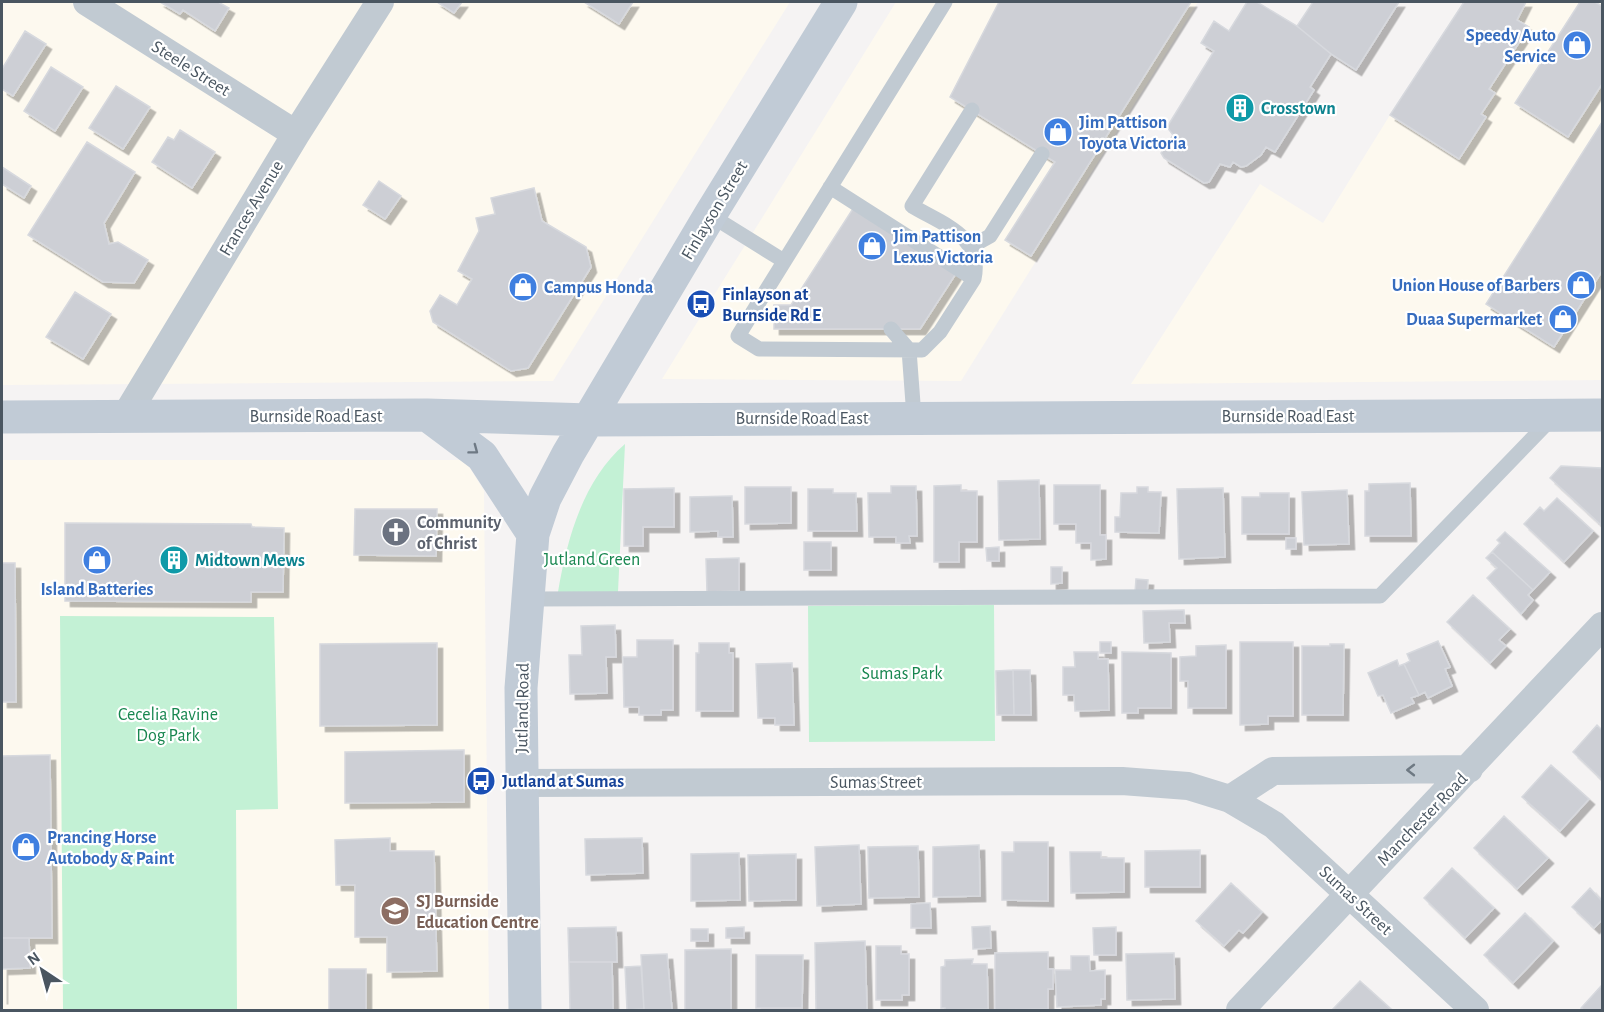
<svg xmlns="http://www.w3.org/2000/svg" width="1604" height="1012" font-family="'Alegreya Sans',sans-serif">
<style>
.commercial{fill:#fdf9ef}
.green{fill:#c3f1d5}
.building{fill:#cdcfd5;stroke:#d7d9de;stroke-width:1.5;filter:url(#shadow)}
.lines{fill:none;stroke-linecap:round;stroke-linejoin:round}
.lane{stroke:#c1cad2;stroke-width:15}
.street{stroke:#c1cad2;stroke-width:28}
.secondary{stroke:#c1cbd6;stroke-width:33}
.oneway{stroke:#6e7984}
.oneway2{stroke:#6e7983}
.labels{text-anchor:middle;stroke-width:4.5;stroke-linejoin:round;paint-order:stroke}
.shop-label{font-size:18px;font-weight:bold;fill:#366cbe;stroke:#fff;text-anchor:start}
.street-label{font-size:18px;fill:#4a5661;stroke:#fff}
.culture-label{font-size:18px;font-weight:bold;fill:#0d838f;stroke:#fff;text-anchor:start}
.transit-label{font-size:18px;font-weight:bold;fill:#164399;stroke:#fff;text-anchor:start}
.worship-label{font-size:18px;font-weight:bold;fill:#5b616d;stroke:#fff;text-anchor:start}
.park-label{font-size:18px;fill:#17864f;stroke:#fff}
.education-label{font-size:18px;font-weight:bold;fill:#785e54;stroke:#fff;text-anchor:start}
</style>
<defs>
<filter id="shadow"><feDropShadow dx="5.5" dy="5.5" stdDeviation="0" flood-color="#0004"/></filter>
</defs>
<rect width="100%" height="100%" fill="#f5f3f3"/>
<path class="commercial" d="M2,2H790L553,381L2,385Z
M896,2H1198L961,381L662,379Z
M1465,2H1602V380L1131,384L1260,184L1323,223L1390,115Z
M2,460H465L484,491L489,1010H2Z"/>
<path class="green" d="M625,444L618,592H558C567,539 583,480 625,444Z
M994,605L995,741L809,742L808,606Z
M60,616L274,617L278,809L236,810L237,1010H63Z"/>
<path class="building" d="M160,2H218L229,8L215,31L183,10L180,14Z
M437,2H462L454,13Z
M584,2H633L619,24Z
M999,2H1191L1031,256L1005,240L1055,162L950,97Z
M1247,2H1257L1297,26L1331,54L1310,87L1314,90L1275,152L1266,147L1261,155L1246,166L1241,167L1233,162L1230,167L1220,164L1209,182L1204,183L1164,158L1161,153L1173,135L1167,127L1214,51L1201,43L1214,21L1229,31Z
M1313,2H1399L1356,70L1331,54L1297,26Z
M1464,2H1526L1517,20L1529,27L1489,89L1495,93L1481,114L1486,117L1459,159L1390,115Z
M1580,2H1595L1602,6V84L1568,137L1515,103Z
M25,31L46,44L13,96L2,89V69Z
M51,67L83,87L55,131L24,111Z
M116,86L150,107L123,149L89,128Z
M1602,122V271L1554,347L1486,304Z
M180,130L215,152L192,188L152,162L168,137L174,140Z
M87,142L135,172L104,223L109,244L118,242L148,260L134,283L103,282L28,235Z
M2,167L31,186L24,198L2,184Z
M379,181L401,196L385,219L363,205Z
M534,188L542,221L586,247L591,267L528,368L511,371L433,322L430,311L440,295L457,305L472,279L458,271L479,231L476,218L495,214L491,198Z
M854,207L957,272L920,329H774V305H791Z
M75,292L111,314L83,359L46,337Z
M1561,466L1602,468L1601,525L1550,478Z
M1039,480L1040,539L999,540L998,481Z
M1410,483L1411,536H1365V491H1369V484Z
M961,485V491H977V542H959V562H934V486Z
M1054,485H1100V535H1106V559L1091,560V543H1076V524H1054Z
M891,486H916L917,536H909L910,543H896V537H869L868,493H891Z
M745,487H791V523L745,524Z
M1137,487H1148V492H1161L1159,533L1115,532V517H1120L1121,493H1137Z
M674,488V527H643V546H624V489Z
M1223,488L1225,557L1179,559L1177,489Z
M808,489H833V493H856L857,531H808Z
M1347,490L1349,544L1304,545L1302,492Z
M1260,493H1289V534H1242V497H1260Z
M732,496L733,537H718V531L690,532V497Z
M1557,498L1593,531L1564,562L1524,524L1540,507L1544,511Z
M355,509H437L436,556L354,555Z
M65,523L251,524L252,527L284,528L283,592H251V602L65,601Z
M1505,532L1550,572L1533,590L1492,552L1500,543L1497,540Z
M1286,538H1296V549H1286Z
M804,542H831V570H804Z
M999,547V561H987L986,548Z
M1492,552L1533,590L1528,595L1533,600L1521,614L1487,578L1497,568L1486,558Z
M739,558V591L707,592L706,559Z
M2,563H15L16,702H2Z
M1051,567H1062V583L1051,584Z
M1136,579L1148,580L1147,593L1135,592Z
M1473,595L1510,629L1499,640L1506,646L1490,663L1447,622Z
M1184,610L1185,623H1169L1170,642L1144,643L1143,611Z
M615,625L616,657H606L607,693L570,694L569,655H582L581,626Z
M637,640H673V710H661V715H639V707H624L623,657H637Z
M1438,641L1450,667L1445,669L1452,686L1428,698L1425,692L1419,695L1404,664L1410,661L1407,654Z
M1100,642H1111V653H1100Z
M1240,642H1293V716H1268V724L1240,725Z
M437,643V725L320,726V644Z
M699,643H729V653H733V711H696V653H699Z
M1330,644H1344L1343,715H1302V646H1330Z
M1226,645V708H1188V681H1180V657L1196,656V646Z
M1074,652H1098V659H1108L1109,710L1075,711L1074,695H1063V667H1075Z
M1122,652L1171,653V708H1138V713H1122Z
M1397,660L1399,666L1404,664L1419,695L1411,698L1414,703L1391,713L1383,695L1378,696L1368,673Z
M792,663L794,725H775V718H758L756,664Z
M1013,670H1030L1031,715H1014Z
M1013,670L1014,715H997L996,671Z
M1597,725L1602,730V780L1573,752Z
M464,750V802L345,803V752Z
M50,755L52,938H2V756Z
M1551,765L1589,799L1560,831L1522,797Z
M1504,816L1548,858L1517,889L1474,848Z
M390,838V851H434L437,971L387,972V937H355V885H336L335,840Z
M642,838L643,873L586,875L585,839Z
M1014,842H1048V901L1002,900V852H1014Z
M859,845L861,904L817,906L815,847Z
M979,845L980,896L933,897V847Z
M918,846L919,897L869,898L868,847Z
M1200,850V887H1145V851Z
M1070,852H1101V858H1124V892L1071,893Z
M739,853L740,900L691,901V854Z
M796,854V900L749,901L748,855Z
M1452,868L1494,908L1465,938L1424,898Z
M1231,883L1262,912L1243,933L1239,930L1224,946L1196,921Z
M1590,888L1602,901V920L1594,928L1572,907Z
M930,903L931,928H911V904Z
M1525,913L1553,941L1513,983L1484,955Z
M990,926L991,948L973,949L972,927Z
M616,927L617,962H569L568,928Z
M744,927V938H726V928Z
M1116,927V955H1094L1093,928Z
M691,929H708V941H691Z
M2,938H29L30,968L2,969V999Z
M865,941L867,1010H816L815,943Z
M876,946H901V954H909V995H902V1000H876Z
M731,949V1010H685V950Z
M1048,952V969H1053V989H1048V1009L995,1010V953Z
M1174,953L1175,999L1127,1000L1126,954Z
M667,954L672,1010H644L641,955Z
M756,955H803L802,1008H756Z
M1071,956H1089L1090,971L1105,970V999H1101V1005L1057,1007L1055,970H1071Z
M973,959L972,964H987L988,1009L945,1010V1008H941V967L945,966V960Z
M569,962H612L613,1010H570Z
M641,966L644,1009L627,1010L625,967Z
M329,969H366V1010H329Z
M1360,981L1392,1010H1332Z
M1602,985V1010H1584L1581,1008Z"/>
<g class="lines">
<path class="lane" d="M972,110L912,206C944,225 983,236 974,279
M830,187L974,279L940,332L922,350L759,349L738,336L945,2
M710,215L784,261
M972,246L990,236L1042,154
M891,329L909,350L914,417
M528,599L1380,596L1553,417"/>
<path class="street" d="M87,2L296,134
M125,417L296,134L380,2
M521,783L1122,781L1188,786L1230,799L1274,825L1475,1010
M1230,799L1273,771L1469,769
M1240,1010L1602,626"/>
<path class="secondary" d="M427,415L482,456L533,534
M2,417L427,415L590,420L1602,415
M525,1010L521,688L533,534L545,498L568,454L710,215L841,2"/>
</g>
<defs><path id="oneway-chevron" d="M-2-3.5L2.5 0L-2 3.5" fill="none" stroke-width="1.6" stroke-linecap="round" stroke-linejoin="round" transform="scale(1.5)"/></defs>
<use class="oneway" href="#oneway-chevron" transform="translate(474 450) rotate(37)"/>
<use class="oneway2" href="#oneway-chevron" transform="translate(1411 770) rotate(180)"/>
<defs>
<g id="shop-disc" transform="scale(1.5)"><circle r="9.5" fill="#3f7fe0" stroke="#fff"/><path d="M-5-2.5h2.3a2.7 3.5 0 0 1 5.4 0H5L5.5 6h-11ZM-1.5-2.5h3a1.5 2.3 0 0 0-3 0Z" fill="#fff"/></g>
<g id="building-disc" transform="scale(1.5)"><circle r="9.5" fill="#0f9aa8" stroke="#fff"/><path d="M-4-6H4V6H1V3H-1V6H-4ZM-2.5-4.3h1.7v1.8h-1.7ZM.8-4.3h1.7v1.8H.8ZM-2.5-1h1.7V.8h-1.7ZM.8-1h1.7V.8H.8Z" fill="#fff"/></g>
<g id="bus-disc" transform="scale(1.5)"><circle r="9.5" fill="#1a4fb4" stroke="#fff"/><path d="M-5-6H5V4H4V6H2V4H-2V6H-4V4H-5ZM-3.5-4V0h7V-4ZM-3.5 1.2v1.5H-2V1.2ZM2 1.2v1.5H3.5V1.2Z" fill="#fff"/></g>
<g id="church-disc" transform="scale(1.5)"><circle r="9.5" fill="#6b7280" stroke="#fff"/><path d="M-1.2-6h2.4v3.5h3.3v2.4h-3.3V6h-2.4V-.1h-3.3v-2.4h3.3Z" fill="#fff"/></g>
<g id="school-disc" transform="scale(1.5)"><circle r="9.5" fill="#8d6e63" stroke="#fff"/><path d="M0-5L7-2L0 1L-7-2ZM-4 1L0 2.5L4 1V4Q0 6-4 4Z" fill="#fff"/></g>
</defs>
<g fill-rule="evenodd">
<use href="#shop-disc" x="1577" y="45"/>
<use href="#building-disc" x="1240" y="108"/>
<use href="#shop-disc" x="1058" y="132"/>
<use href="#shop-disc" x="872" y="246"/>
<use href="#shop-disc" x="1581" y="285"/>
<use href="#shop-disc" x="523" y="287"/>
<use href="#bus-disc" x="701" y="304"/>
<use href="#shop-disc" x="1563" y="319"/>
<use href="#church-disc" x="396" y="532"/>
<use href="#shop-disc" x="97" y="560"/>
<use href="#building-disc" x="174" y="560"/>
<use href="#bus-disc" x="481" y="781"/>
<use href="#shop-disc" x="26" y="847"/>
<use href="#school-disc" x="395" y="911"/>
</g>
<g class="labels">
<g class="shop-label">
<text x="1556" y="41" text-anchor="end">Speedy Auto<tspan x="1556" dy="21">Service</tspan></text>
<text x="1079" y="128">Jim Pattison<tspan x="1079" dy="21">Toyota Victoria</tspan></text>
<text x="893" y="242">Jim Pattison<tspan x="893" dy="21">Lexus Victoria</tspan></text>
<text x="1560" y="291" text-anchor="end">Union House of Barbers</text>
<text x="544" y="293">Campus Honda</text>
<text x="1542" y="325" text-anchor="end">Duaa Supermarket</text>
<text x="97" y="595" text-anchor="middle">Island Batteries</text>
<text x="47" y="843">Prancing Horse<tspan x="47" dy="21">Autobody &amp; Paint</tspan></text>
</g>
<g class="street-label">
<text transform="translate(191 68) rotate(32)" y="6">Steele Street</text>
<text transform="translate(251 208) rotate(-59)" y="6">Frances Avenue</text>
<text transform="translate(714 210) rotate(-59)" y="6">Finlayson Street</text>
<text x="316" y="422">Burnside Road East</text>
<text x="1288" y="422">Burnside Road East</text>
<text x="802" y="424">Burnside Road East</text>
<text transform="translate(522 708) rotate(-89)" y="6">Jutland Road</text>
<text x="876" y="788">Sumas Street</text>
<text transform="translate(1422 819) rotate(-46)" y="6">Manchester Road</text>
<text transform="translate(1356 900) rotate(43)" y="6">Sumas Street</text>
</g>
<g class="culture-label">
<text x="1261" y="114">Crosstown</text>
<text x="195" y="566">Midtown Mews</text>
</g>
<g class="transit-label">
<text x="722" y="300">Finlayson at<tspan x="722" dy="21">Burnside Rd E</tspan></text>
<text x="502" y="787">Jutland at Sumas</text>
</g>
<g class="worship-label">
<text x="417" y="528">Community<tspan x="417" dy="21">of Christ</tspan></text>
</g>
<g class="park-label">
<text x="592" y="565">Jutland Green</text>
<text x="902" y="679">Sumas Park</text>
<text x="168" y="720">Cecelia Ravine<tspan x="168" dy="21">Dog Park</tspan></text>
</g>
<g class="education-label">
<text x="416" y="907">SJ Burnside<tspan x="416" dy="21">Education Centre</tspan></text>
</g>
</g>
<rect width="1604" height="1012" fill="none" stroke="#4a5661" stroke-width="6"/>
<g transform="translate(42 970) rotate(324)" stroke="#ffffff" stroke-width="4.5" paint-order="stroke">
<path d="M0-4.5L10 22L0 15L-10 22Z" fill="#4a5661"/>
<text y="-9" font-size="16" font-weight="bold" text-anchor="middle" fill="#4a5661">N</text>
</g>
</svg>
